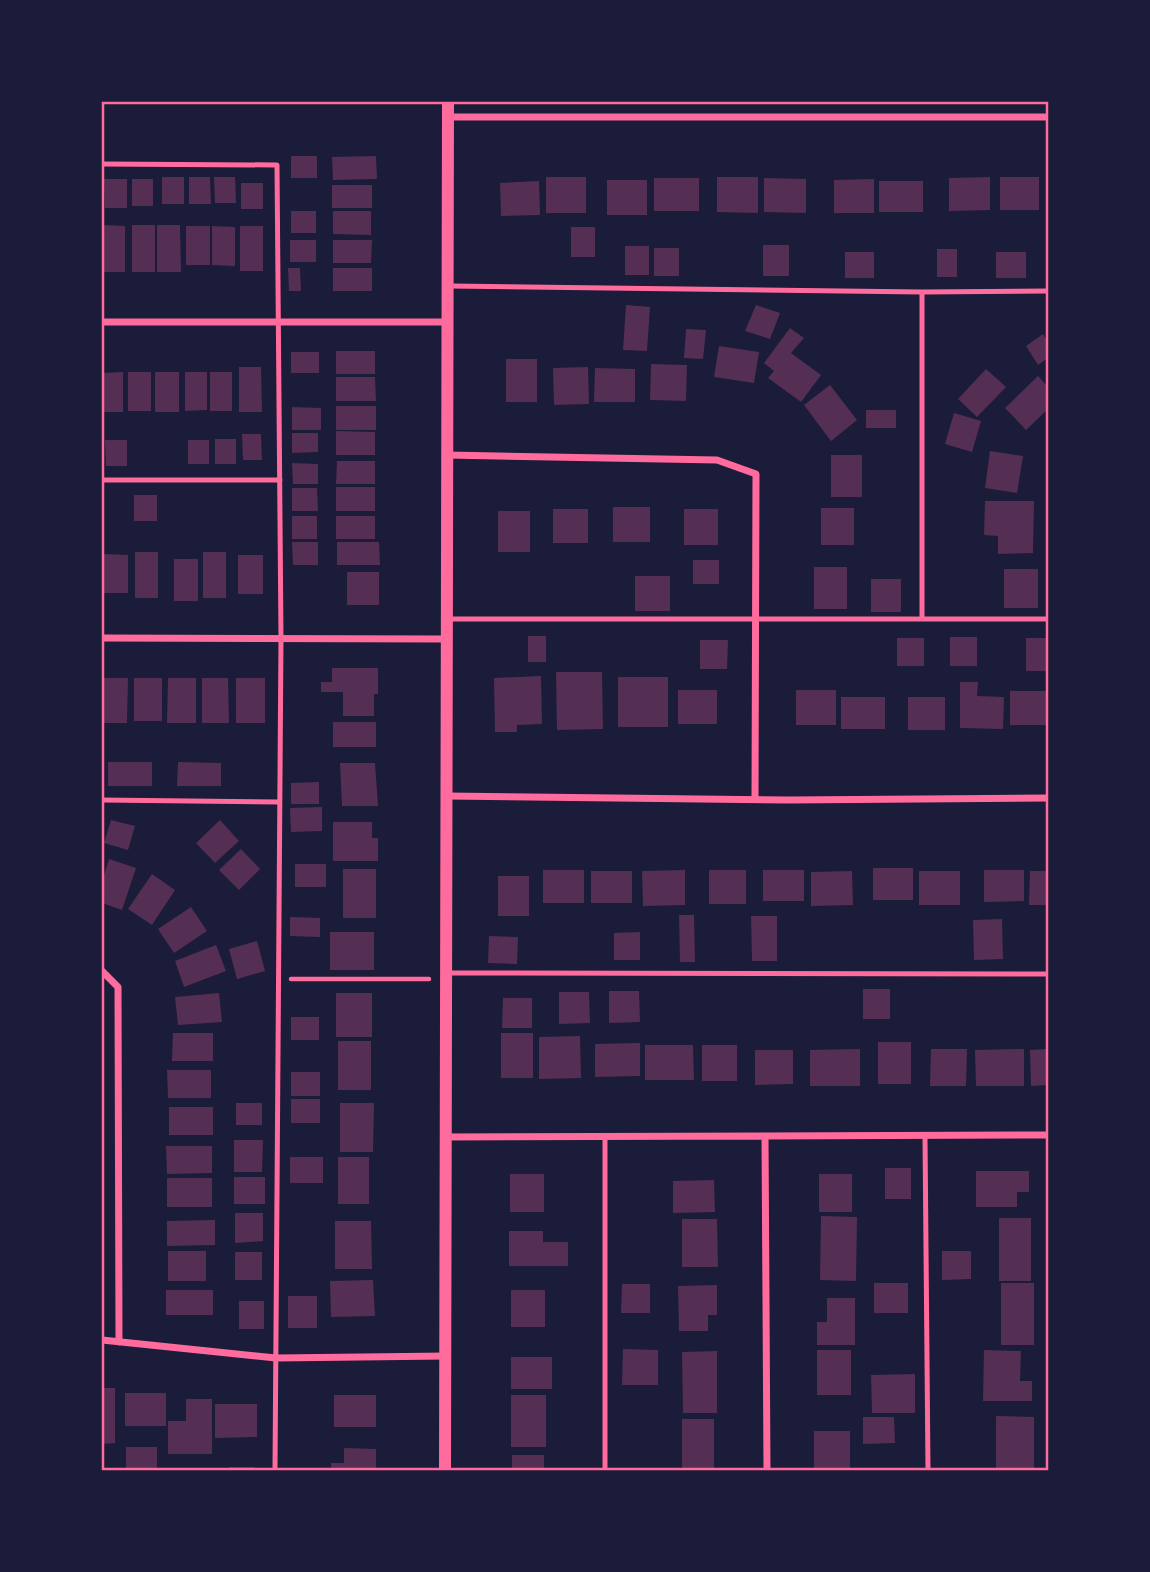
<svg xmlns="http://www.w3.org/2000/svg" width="1150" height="1572" font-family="'Titillium Web',sans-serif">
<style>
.building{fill:#542f53}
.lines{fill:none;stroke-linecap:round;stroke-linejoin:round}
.path{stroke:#ff6b9d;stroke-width:4.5}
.service{stroke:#ff6b9d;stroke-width:5}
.minor{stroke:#ff6b9d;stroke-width:7}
.tertiary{stroke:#ff6b9d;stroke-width:12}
.neatline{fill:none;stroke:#ff6b9d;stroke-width:2.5}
</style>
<rect width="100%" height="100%" fill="#1b1b3a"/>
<path class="building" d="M291,156H317V178H291Z
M376,156L377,179L333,180L332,157Z
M162,177H184V204H162Z
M189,177H210L211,204H189Z
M214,177H235L236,203H215Z
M546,177H586V213H546Z
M717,177H758V213L717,212Z
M990,177V210L949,211V178Z
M1000,177H1039V210H1000Z
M654,178H699V211H654Z
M764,178L806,179V213L764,212Z
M104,179H127V208H105Z
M132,179H153V206H132Z
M874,179V213H834V180Z
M607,180H647V215H607Z
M539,181L540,215L501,216L500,183Z
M879,181H923V212H879Z
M241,183H263V209H241Z
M332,185H372V208H332Z
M291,211H316V233H291Z
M333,211H371V235L333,234Z
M102,225L125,226V272H102Z
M132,225H155V272H132Z
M157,225H180L181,272H157Z
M186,226H210V265H186Z
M212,226L235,227V266L212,265Z
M240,226H263V271H240Z
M571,227H595V257H571Z
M290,240H316V262H290Z
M333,240H372L371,263H333Z
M763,245H789V276H763Z
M625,246H649V275H625Z
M654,248H679V276H654Z
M937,249H957V277H937Z
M845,252H874V278H845Z
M996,252H1026V278H996Z
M288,268H300L301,291H289Z
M333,268H372V291H333Z
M626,305L650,307L647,351L623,350Z
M756,305L780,313L770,339L745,331Z
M790,328L804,338L791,353L821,375L801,402L768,378L774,371L764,363Z
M686,329L706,330L703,359L684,358Z
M1043,334L1048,342V358L1038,365L1026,346Z
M719,346L759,352L754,383L714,377Z
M336,351H375V374H336Z
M291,352H319V373H291Z
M506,359H537V402H506Z
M651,364L687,365L686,401L650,400Z
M239,367H261L262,412H239Z
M588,367L589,404L554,405L553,368Z
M595,368L635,369V402H594Z
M986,369L1006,387L977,417L958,399Z
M123,372V412H102V373Z
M128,372H151V411H128Z
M155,372H179V412H155Z
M185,372H207V410L185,411Z
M210,372H232V411H210Z
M1038,376L1048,387V409L1026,430L1005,408Z
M336,377H375L376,401H336Z
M830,385L857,420L831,441L804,405Z
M336,406H376V430H336Z
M292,407L321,408V430H292Z
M866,410H896V428H866Z
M954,413L981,421L972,452L945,444Z
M336,431L375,432V455H336Z
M292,433H318V452L292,453Z
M242,434H261L262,460H243Z
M215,439H236V464H215Z
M105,440H127V466H106Z
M188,440H209V464H188Z
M990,451L1023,456L1017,493L985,488Z
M831,455H862V497H831Z
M337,461H375V484H336Z
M292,463L318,464V484H293Z
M336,487H375V511H336Z
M292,488H317L318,511H292Z
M134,495H157V521H134Z
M985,501H1034L1033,553L998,554V536L984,535Z
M613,507H650V542H613Z
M821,508H854V545H821Z
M553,509H588V543H553Z
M684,509H718V545H684Z
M498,511H530V552H498Z
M292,516H317V539H292Z
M336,516H375V539H336Z
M292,542H318V565H293Z
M337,542H379L380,565H337Z
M135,552H158V598H135Z
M203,552H226V598H203Z
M104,554L128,555V593H103Z
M238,555H263V594H238Z
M174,559H198V601H174Z
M693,560H719V584H693Z
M814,567H847V609H814Z
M1004,569H1038V608H1004Z
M347,572H379V605H347Z
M635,576H670V611H635Z
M871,579H901V612H871Z
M528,636H546V662H528Z
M950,637H977V666H950Z
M897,638H924V666H897Z
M1026,638H1048V671H1026Z
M700,640H728L727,669H700Z
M332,668H378V694H374V716H343V692H321V682H332Z
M556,672H602L603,729L557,730Z
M541,676L542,724L517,725V732H495L494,678Z
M618,677H668V727H618Z
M102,678H128L127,723H102Z
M134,678H162V721H134Z
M168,678H196V723H167Z
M202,678H228L229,723H202Z
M236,678H265V723H236Z
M960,682H978L977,696L1004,697L1003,729L960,728Z
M678,690H717V724H678Z
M796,690H836V725H796Z
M1010,691H1048V725H1010Z
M841,697H885V729H841Z
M908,697H945V730H908Z
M333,722H376V747H333Z
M108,762H152V786H108Z
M178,762L221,763V786H177Z
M340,763H375L378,806H342Z
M319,782V804H291V783Z
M322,807V831L291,832L290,808Z
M111,820L135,826L128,850L104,843Z
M220,820L239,841L215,863L196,843Z
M333,822H372V838H378V861H333Z
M241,849L260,869L239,890L219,870Z
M109,859L136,868L122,910L102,903V882Z
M295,864H326V887H295Z
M873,868H913V900H873Z
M343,869H376V918H343Z
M543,870H584V903H543Z
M685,870V905L643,906L642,871Z
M709,870H746V904H709Z
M763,870H804V901H763Z
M984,870H1024V901L984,902Z
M591,871H632V903H591Z
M852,871L853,905L811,906V872Z
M919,871H960V905H919Z
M1030,871H1048V905H1029Z
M152,874L175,890L152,925L128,909Z
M498,876H529V916H498Z
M191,907L207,931L174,953L158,929Z
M679,915H694L695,962H680Z
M751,916H777V961H752Z
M290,917L320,918V937L290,936Z
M1002,919L1003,959L974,960L973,920Z
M330,932H374V970H330Z
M640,932V960H614V933Z
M489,936L518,937L517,964L488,963Z
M257,941L265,971L237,979L229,949Z
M216,945L226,971L184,987L175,961Z
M863,989H890V1019H863Z
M609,991H639L640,1022L609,1023Z
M559,992H589L590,1023L559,1024Z
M219,993L222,1022L178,1025L175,997Z
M336,993H372V1037H336Z
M503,998H532V1028H502Z
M291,1017H319V1040H291Z
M173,1033H213V1061H172Z
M501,1033H533V1078H501Z
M580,1036L581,1078L539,1079V1037Z
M338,1041H371V1090H338Z
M878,1042H911V1084H878Z
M640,1043V1076L595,1077V1044Z
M645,1045H693L694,1080H645Z
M702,1045H737V1081H702Z
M860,1049V1086H810V1050Z
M931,1049H967L966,1086H930Z
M1024,1049V1086H976L975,1050Z
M1048,1049V1085L1031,1086L1030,1050Z
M755,1050H793V1084L755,1085Z
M167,1070H211V1098H168Z
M291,1072H320V1096H291Z
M291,1099H320V1123H291Z
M236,1103H262V1125H236Z
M340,1103H374L373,1152H340Z
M169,1107H213V1135H169Z
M234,1140H263L262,1172H234Z
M166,1146H212V1173L167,1174Z
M290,1157H323V1183H290Z
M338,1157H369V1204H338Z
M885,1168H911V1199H885Z
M976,1171H1029V1192H1017V1207H976Z
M510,1174H544V1212H510Z
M819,1174H852V1212H819Z
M234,1177H265V1204H234Z
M167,1178H212V1207H167Z
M714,1180L715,1212L673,1213V1181Z
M235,1213H263V1241L235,1243Z
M821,1216L857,1217L856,1281L820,1280Z
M999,1218H1031V1281H999Z
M682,1219H717L718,1267H682Z
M215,1220V1245L167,1246V1221Z
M335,1221H371L372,1269H335Z
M509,1231H543V1242H568V1266H509Z
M168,1251H206V1281H168Z
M942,1251H971V1279L942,1280Z
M235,1252H262V1280H235Z
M373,1280L375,1316L331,1317L330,1281Z
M874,1283H908V1313H874Z
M1001,1283H1034V1345H1001Z
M622,1284H650V1313H621Z
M717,1285V1315H708V1331H679L678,1286Z
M166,1290H213V1315H166Z
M511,1290H545V1327H511Z
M288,1296H317V1328H288Z
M827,1298H855V1345H817V1322H827Z
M239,1301H264V1329H239Z
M623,1349L658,1350V1385H622Z
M817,1350H851V1395H817Z
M984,1350L1021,1351L1020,1381H1032V1401H983Z
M717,1351V1413H683L682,1352Z
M511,1357H552V1389H511Z
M915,1374V1413H872L871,1375Z
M102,1388H115V1443L102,1444Z
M125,1393H166V1426H125Z
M334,1395H376V1427H334Z
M511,1395H546V1447H511Z
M186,1399H212V1454H168V1421H186Z
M215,1404H257V1437L215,1438Z
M996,1416L1034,1417V1470H996Z
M863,1417H894L895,1443L863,1444Z
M682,1419H714V1470H682Z
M814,1431H850V1470H814Z
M126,1447H157V1470H126Z
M344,1448L376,1449V1470H331V1463H344Z
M512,1455H544V1470H512Z
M229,1467H255V1470H229Z"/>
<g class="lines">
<path class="path" d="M291,979H429"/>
<path class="service" d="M102,164L277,165L281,638L275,1470
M450,286L922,292L1048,291
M922,292V619
M102,480H280
M447,619H1048
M102,800L279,802
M446,973L1048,974
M605,1136V1470
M925,1137L928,1470"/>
<path class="minor" d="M447,117H1048
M102,322H447
M447,455L717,460L756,474L755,799
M102,638L447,639
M447,796L789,800L1048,798
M102,971L118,987L119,1342
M446,1137L1048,1135
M765,1137L767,1470
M102,1340L276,1358L446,1356"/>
<path class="tertiary" d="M445,1470L448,102"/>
</g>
<rect width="1150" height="1572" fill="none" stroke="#1b1b3a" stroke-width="206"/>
<rect x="103" y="103" width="944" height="1366" class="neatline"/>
</svg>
